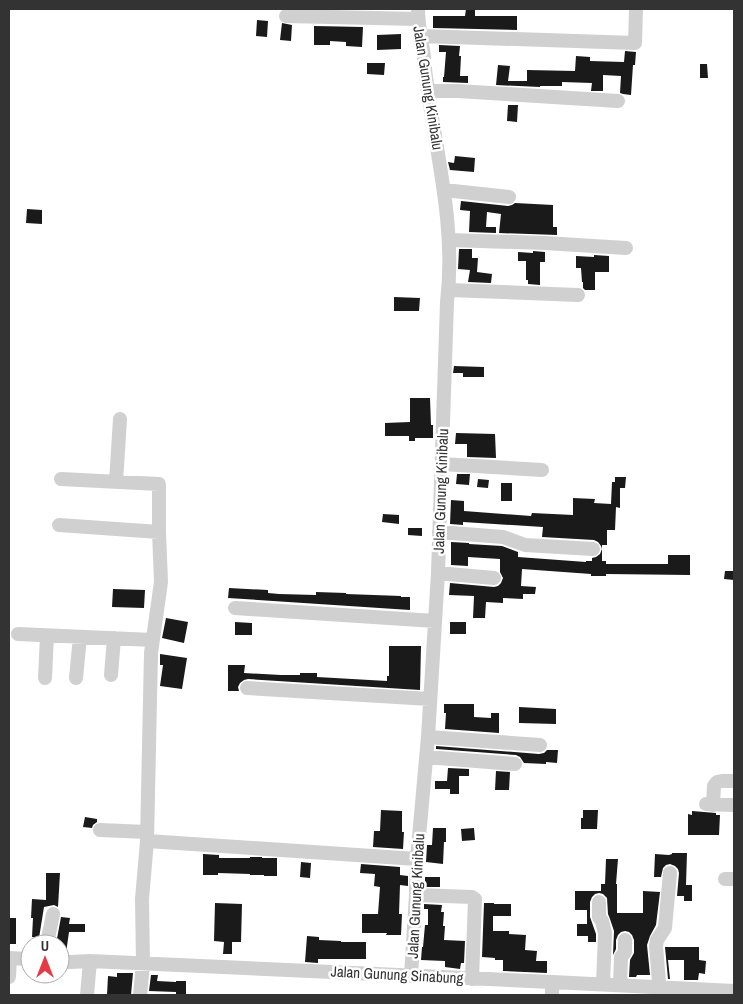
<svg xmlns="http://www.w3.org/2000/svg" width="743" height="1004" font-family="'Archivo Narrow',sans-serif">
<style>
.building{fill:#1a1a1a}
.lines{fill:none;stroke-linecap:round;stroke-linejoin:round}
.minor{stroke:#d0d0d0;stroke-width:14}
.labels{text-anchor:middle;stroke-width:5;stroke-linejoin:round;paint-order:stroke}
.street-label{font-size:15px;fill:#333;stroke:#fff}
</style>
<rect width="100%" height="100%" fill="#fff"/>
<path class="building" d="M466,9H475V16H517V30L433,28V16H465Z
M257,20L268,21L267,37L256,36Z
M282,23L292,25L291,41L280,40Z
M314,26L363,27L362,47L346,46V42L330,41V45H314Z
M401,34V49L377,50V35Z
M439,45L460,46L459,56H461L460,76H468V83L443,82V77H444L446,52H439Z
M625,51L636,52L635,65H633L631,95L623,94L620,93L621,76L603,75V91H591L592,83L562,82V86H540V87L496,85L498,65L510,66L508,81H527V70L575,71L576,56L590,57V61L624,62Z
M367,63H385L384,75L367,74Z
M700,64H707L708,78H700Z
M508,105H518L517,122L507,121Z
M455,156L475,158L474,172L450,170L448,162L454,163Z
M461,201L508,206L512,205L515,203L553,205V227H557V235L499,233L501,214L487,212L486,227H496V233L469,232L470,211L460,210Z
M27,209L42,210V224L26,223Z
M459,249H472V258H478L477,272L492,274L491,283L468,282L470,270L458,269Z
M533,251L545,252V262H540V285L528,284V280H526V261H518V252L533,253Z
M594,255L609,256V272H595V290H585L583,288V282H582L581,268H576V256L594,257Z
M394,297L420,298L419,311H394Z
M454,366L484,367V377H463V373H453Z
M410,398H430L431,425H433V438H415V441H409V436H385V423L410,422Z
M456,433L495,434L496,458L467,457V444H455Z
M457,474H470L469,485L456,484Z
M615,477H626L625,488H620V508L616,507L615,530H607V545H602V561H606V564H668V555H690V575L606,574V576H591V574L522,569L521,586L536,587L535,594H523V599L503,598V603L486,602L485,618H473L474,596L449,595L450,583L494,587L498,586L501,583L503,578L500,572V559L468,557V566L451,565V542L469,543V544L502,546L518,552V557L586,562V561H592V558L596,557L600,554L602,549L601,546L598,542L594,540L542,537L543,527L463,522V525L450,524L451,500L464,501V511L531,516L532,513L573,515V498L595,499L594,503L611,504L612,482H615Z
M478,479L489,480L488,488L477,487Z
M501,483H512V501H501Z
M383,514L399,515V524L382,522Z
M408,528H422V536L408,535Z
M725,571H734V580L724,579Z
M229,588L268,590V593L279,594L316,595V592L346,593V594L401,596V597H410V610L228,598Z
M113,589L145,590L144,608L112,607Z
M166,618L188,622L184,643L162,638Z
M235,622L252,623V635H235Z
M450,622H466V634H450Z
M389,646H421L420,690L248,679L244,680L240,683L238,687L239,691H228V665H245L244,673L281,675H300V673H317V677L387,681V676H389Z
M160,654L187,658L182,689L160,686L163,665H160Z
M444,704H474V717L491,718V713H499V733L445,729L446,713H444Z
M519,707L556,709V724L519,723Z
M436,746L539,754L544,753L547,750H558L557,763L546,762V764L524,763L520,757L516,755L436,749Z
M448,768L469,769V776H459V794H450V789H435V781H447Z
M496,771L510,772L509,790H495Z
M381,810L402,811V832H404L403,849L373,847L374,831H380Z
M583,810H598L597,829H581V818H583Z
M692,811L716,813V815H720L719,835H688V814L692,815Z
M85,817L97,819V822L93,825L92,828L83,827Z
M433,828H446V842H444L443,864L426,862L427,845H432Z
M474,828L475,840L462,841L461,829Z
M672,853H687L686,885H692V901H684V896H677L679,873L678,869L675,866L670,864L666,865L663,868L661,877H654L655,854L669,855L672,854Z
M203,854L219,855V858H250V857H262V858H277V876H264V875H250V874L218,873V875H203Z
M606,859H618L616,884H617V913H643V891L660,892L656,925L650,936L647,945L650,975H637L636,977H629L630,960L634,953V940L632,935L629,932L625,931L621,932L618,935L616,940V949L613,955L614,931L610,919L608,914L607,898L603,894L599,893L595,894L592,897L590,902V917L596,934V942H588V936H577V924H587V910H575V891H601V884H605Z
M301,862L311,863L310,878L300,877Z
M361,864L400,867V875L408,876V886L400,885L399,914H402L401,935H386L387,933H362V914H378L380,887L374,886L375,874L360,873Z
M46,873H60L58,907L54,905L44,907L39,938L32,937L33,918H31L32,899L46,900Z
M425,877H440V887H425Z
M215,903L242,904L241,942H232V954H223L224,942L214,941Z
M484,903H494V904H511V916H493V931H509V934L526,935L525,950L537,951L536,961H547V973L503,971V960H495V958L482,957Z
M424,904L442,905L441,912H444L443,926H445L444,940L465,941L464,963H461L460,969L445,967V961L421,960L422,947H423L425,925H428V909H424Z
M61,917L70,918L69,924H85V932H69L66,953H60V944H56Z
M9,918H16V944H9Z
M307,936L319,937V940L341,941V942H366V959H318V963L305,962Z
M665,947H699V960L706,961L705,974L699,973L698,980H684V960H668L670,979H668Z
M117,973H133L131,995H107L108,976L117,977Z
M151,975H158L157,981L176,982V981H186V994H176V992L149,991Z"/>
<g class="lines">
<path class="minor" d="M286,16L418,19
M421,36L635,43L636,9
M428,91H458L618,101
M444,190L509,197
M449,240L545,243L626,248
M449,290L578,295
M441,464L542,470
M61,479L159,484V532
M116,482L120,419
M59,525L159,532L161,582L151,653L147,841L142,899L143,964L140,995
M439,532L503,537L525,545L593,549
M438,573L494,578
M235,608L435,621
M18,634L153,640
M111,675L114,638
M45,678L47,636
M76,678L80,637
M247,688L430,699
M428,737L540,745
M426,757L515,764
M706,804L734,805
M713,805L714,786L717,782L722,781H734
M100,830L147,832
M147,841L417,859
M725,879H734
M416,895L472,897L475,899L472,979
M599,902V917L602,921L605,933L603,984
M47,944L53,914
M9,958L30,959
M60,962H70L90,961L552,982L734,991
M411,976L416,895L417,859L428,737L438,573L447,302C455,238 441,174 431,111C429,94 425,76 424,58C422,42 418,25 418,9
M9,977L10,958
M620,985L621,957L625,952V940
M660,994L656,946L657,940L665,928L670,873
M87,995L90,961
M552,995V982"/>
</g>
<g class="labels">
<g class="street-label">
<text transform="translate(428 88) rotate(81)" y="5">Jalan Gunung Kinibalu</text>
<text transform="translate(441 491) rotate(-88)" y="5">Jalan Gunung Kinibalu</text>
<text transform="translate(416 896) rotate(-87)" y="5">Jalan Gunung Kinibalu</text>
<text transform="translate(397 975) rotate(3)" y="5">Jalan Gunung Sinabung</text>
</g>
</g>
<rect width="743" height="1004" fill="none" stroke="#333333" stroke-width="20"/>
<g transform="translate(45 959)"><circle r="24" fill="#ffffff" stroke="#adadad"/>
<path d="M0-4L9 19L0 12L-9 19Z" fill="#e63946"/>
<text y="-8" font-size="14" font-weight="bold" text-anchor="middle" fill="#333333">U</text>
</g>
</svg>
